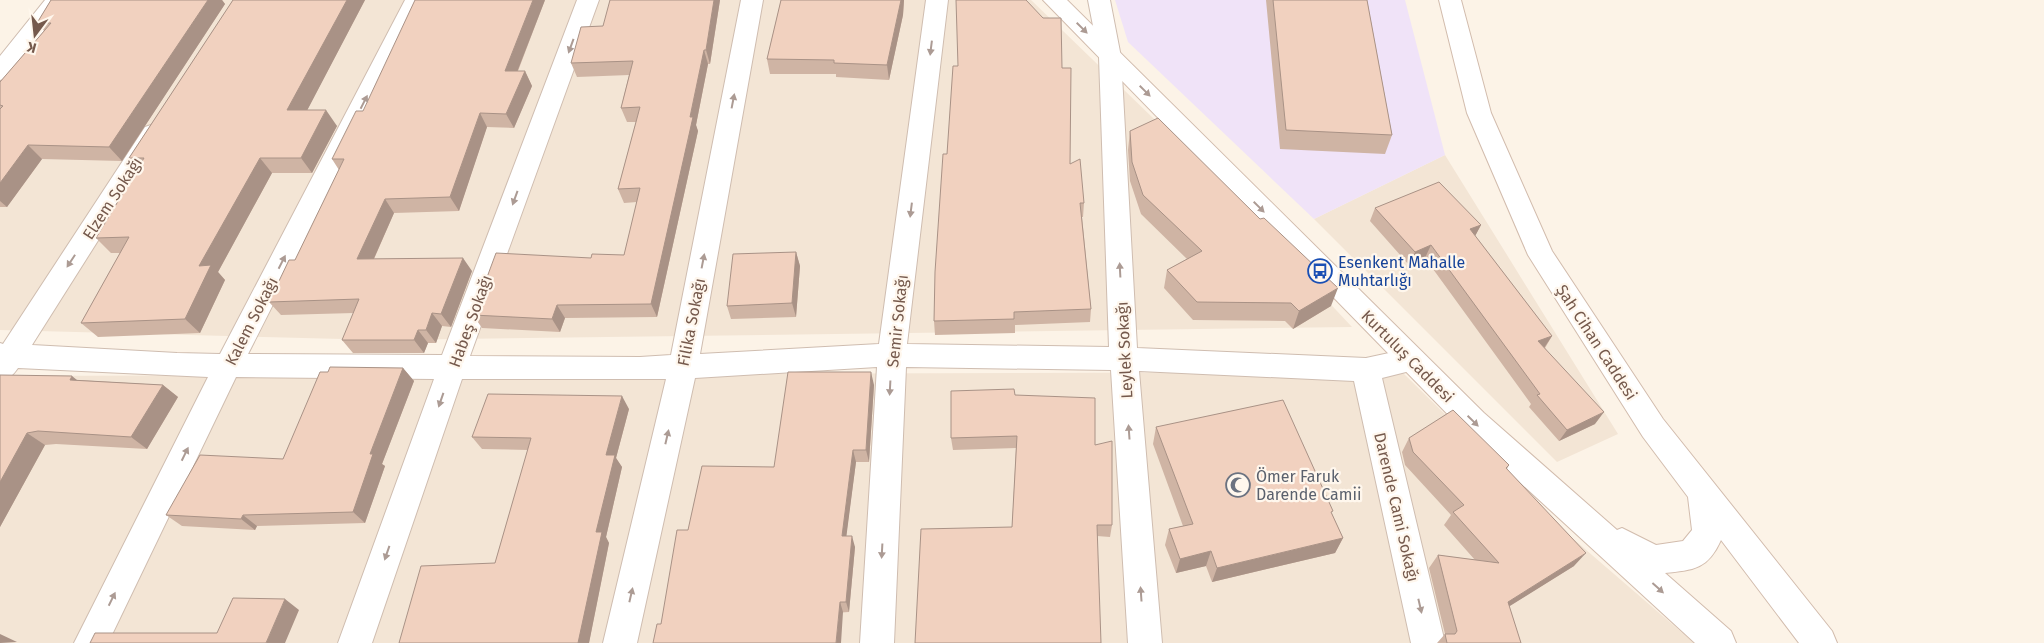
<svg xmlns="http://www.w3.org/2000/svg" width="2044" height="643" font-family="'Fira Sans',sans-serif">
<style>
.residential{fill:#f3e5d5}
.education{fill:#f0e3f8}
.lines{fill:none;stroke-linecap:round;stroke-linejoin:round}
.minor-casing{stroke:#cfbdb0;stroke-width:2}
.secondary-casing{stroke:#d2bcad;stroke-width:2}
.minor{fill:#fff;fill-rule:evenodd}
.secondary{fill:#fff;fill-rule:evenodd}
.wall{fill:#cfb4a4}
.shaded-wall{fill:#a99286}
.building{fill:#f1d1bf;stroke:#a99286}
.oneway{fill:#ac9b94}
.labels{text-anchor:middle;stroke-width:4.5;stroke-linejoin:round;paint-order:stroke}
.street-label{font-size:16px;fill:#75594c;stroke:#fff7ed}
.transit-label{font-size:16px;fill:#164399;stroke:#fff7ed;text-anchor:start}
.worship-label{font-size:16px;fill:#5b616d;stroke:#fff7ed;text-anchor:start}
</style>
<rect width="100%" height="100%" fill="#fcf3e7"/>
<path class="residential" d="M62,0H1031L1183,147L1352,327L382,340L0,330V81Z
M1445,155L1618,434L1557,462L1314,219Z
M1402,372L1563,530L1694,643H0V376Z"/>
<path class="education" d="M1115,0H1405L1445,155L1314,219L1128,42Z"/>
<g class="lines">
<g class="minor-casing">
<path id="minor" d="M45,0H68L8,78L0,80V56Z
M405,0H427L248,354L442,355L577,0H599L470,356L640,357L671,355L741,0H763L700,354L879,344L926,0H948L907,344L1109,347L1099,57L1088,0H1110L1121,57L1137,348L1366,358L1412,348L1422,352L1426,360L1422,368L1382,378L1445,643H1411L1354,381L1139,371L1162,643H1128L1111,370L906,367L894,643H860L877,367L695,378L637,643H603L666,379H462L372,643H338L434,379L236,377L108,643H74L208,377L18,368C13,375 9,380 0,379V343L3,344L145,127L154,124L163,127L166,133L32,345L177,353L220,354Z"/>
</g>
<g class="secondary-casing">
<path id="secondary" d="M1043,0H1067L1484,413L1617,530L1622,528L1656,545L1683,541L1692,530L1688,497L1643,437L1528,255L1467,113L1439,0H1461L1491,113L1552,251L1663,419L1832,631L1837,643H1799L1721,540C1708,569 1694,570 1665,573L1731,631L1736,643H1695L1464,431Z"/>
</g>
<use href="#minor" class="minor"/>
<use href="#secondary" class="secondary"/>
</g>
<path class="wall" d="M51,0H222L225,4L122,161L42,159L7,207H0V82L44,31L37,23Z
M233,0H365L307,110L337,126L312,173H272L218,272L225,280L200,333L98,337L81,323L120,253H111L96,238L138,168L129,158Z
M545,0L518,71H525L532,86L514,128L487,127L459,211L394,213L374,259L472,271L451,327L442,326L436,343H428L424,353H353L342,340L354,313L281,315L269,302L295,260L339,170L332,159Z
M720,0L710,64H708L696,125L698,131L657,317L565,318L560,332L482,328L473,315L591,258L624,255L637,202L624,203L618,189L636,122H627L621,108L629,75L577,77L571,63L603,26Z
M781,0H904L903,15L889,80L836,77V74H770L767,59Z
M1266,0H1367L1392,135L1385,154L1280,149Z
M958,66L1062,68L1070,164L1084,203L1083,217H1082L1091,309L1090,322L1015,325V333L935,335L934,321L947,154Z
M1130,131L1331,306L1293,329L1285,321L1193,320L1164,288L1167,270L1187,259L1141,214L1130,181L1128,150Z
M1375,208L1481,225L1475,236L1552,336L1545,348L1595,424L1559,441L1529,407L1531,404L1425,258L1409,265L1370,221Z
M796,252L800,266L796,317L731,319L727,306Z
M403,368L414,381L382,464L385,466L365,523L257,526L255,530L182,526L166,515L283,459Z
M0,375L78,380L163,385L178,397L147,449L56,444L45,445L0,527Z
M874,385L869,462H856L846,536L855,547L849,612L661,624L688,530L774,467Z
M1015,395L1095,445L1112,525L1110,537L1097,536L1012,527L1016,448L953,450L951,438Z
M629,409L616,458L622,467L606,537L609,543L589,643H399L495,563L528,450L482,449L472,437Z
M1156,427L1332,514L1343,538L1335,553L1212,582L1206,566L1176,573L1165,545L1169,529L1183,526L1153,444Z
M1409,438L1509,465L1507,469L1574,566L1509,606L1521,643H1437L1445,634L1429,568L1438,555L1475,560L1444,525L1451,515L1405,465L1402,452Z"/>
<path class="shaded-wall" d="M208,0H222L225,4L122,161L109,147Z
M347,0H365L299,126L287,110Z
M533,0H545L512,85L505,71Z
M714,0H720L710,64L706,50Z
M901,0H904L903,15L889,80L887,65Z
M704,50L708,64L696,125L698,131L657,317L651,304Z
M525,71L532,86L514,128L506,114Z
M326,110L337,126L312,173L301,158Z
M480,113L487,127L459,211L450,197Z
M28,145L42,159L7,207L0,201V183Z
M260,158L272,173L218,272L225,280L200,333L185,319L199,266Z
M385,199L394,213L368,272L357,259Z
M1481,225L1474,238L1470,229Z
M1431,245L1425,258L1409,265L1415,252Z
M796,252L800,266L796,317L792,303Z
M463,258L472,271L451,327L441,314Z
M1338,288L1331,306L1293,329L1299,311Z
M557,305L565,318L560,332L552,319Z
M432,313L442,326L436,343L426,330Z
M418,330L428,343L424,353L414,340Z
M1552,336L1544,348L1538,341Z
M403,368L414,381L382,464L385,466L365,523L353,512L370,454Z
M871,372L874,385L869,462L866,450Z
M72,376L88,389L70,380Z
M163,385L178,397L147,449L131,437Z
M622,396L629,409L616,458L622,467L606,537L609,543L589,643H578L596,532L606,455Z
M1604,412L1595,424L1559,441L1567,430Z
M27,433L45,445L0,527V482Z
M853,450L856,462L845,547L842,536Z
M243,515L257,526L255,530L241,519Z
M852,536L855,547L849,612L846,602Z
M1343,538L1335,553L1212,582L1217,568Z
M1211,551L1206,566L1176,573L1180,559Z
M1586,553L1574,566L1497,614L1508,602Z
M285,599L299,610L285,643H266Z
M840,602L843,612L841,643H836Z
M0,634L17,642L0,643Z"/>
<path class="building" d="M51,0H208L109,147L28,145L0,183V109L3,106L0,105V82L51,23H37Z
M233,0H347L287,110H326L301,158H260L199,266L211,265L185,319L81,323L129,237L96,238L144,158H129Z
M415,0H533L505,71H525L506,114L480,113L450,197L385,199L357,259L463,258L441,314L432,313L426,330H418L414,340H342L359,299L269,302L289,260H295L344,159H332L356,111H363Z
M610,0H714L706,50H704L690,117H693L651,304L557,305L552,319L473,315L496,253L591,258L592,254L624,255L640,188L618,189L640,107L621,108L633,61L571,63L581,27L603,26Z
M781,0H901L887,65L834,63V60L767,59Z
M956,0H1026L1043,18H1061L1062,68H1071L1070,164L1080,159L1084,203H1080L1091,309L1014,312V319L934,321L935,272L943,154H947L953,66H958Z
M1273,0H1367L1392,135L1286,130Z
M1158,118L1260,219L1264,218L1338,288L1299,311L1291,303L1197,302L1167,270L1202,251L1143,195L1132,162L1130,131Z
M1439,182L1481,225L1470,229L1552,336L1538,341L1604,412L1567,430L1537,395L1540,394L1431,245L1415,252L1375,208Z
M796,252L792,303L727,306L733,254Z
M330,367L403,368L370,454H373L353,512L243,515L241,519L166,515L200,455L283,459L320,372H328Z
M788,372H871L866,450H853L842,536H852L846,602H840L836,643H653L657,624H661L677,530H688L702,466L774,467Z
M0,375L72,376L70,380L163,385L131,437L38,431L27,433L0,482Z
M1014,389L1015,395L1095,398V445L1112,441V525H1097L1101,643H915L921,529L1012,527L1017,436L951,438V391Z
M488,394L622,396L606,455H615L596,532H602L578,643H399L421,566L495,563L531,438L472,437Z
M1283,400L1333,511L1331,512L1343,538L1217,568L1211,551L1180,559L1169,529L1193,524L1156,427Z
M1453,410L1509,465L1506,468L1586,553L1508,602L1521,643H1447L1445,634H1455L1457,631L1438,555L1499,563L1453,512L1464,505L1413,452L1409,438Z
M233,598L285,599L266,643H90L95,633H217Z"/>
<defs><path id="oneway-solid" d="M-6-.8H1V-3.2L6.5 0L1 3.2V.8H-6Z" transform="scale(1.25)"/></defs>
<g class="oneway">
<use href="#oneway-solid" transform="translate(1082 28) rotate(45)"/>
<use href="#oneway-solid" transform="translate(571 46) rotate(110)"/>
<use href="#oneway-solid" transform="translate(931 48) rotate(97)"/>
<use href="#oneway-solid" transform="translate(1145 91) rotate(45)"/>
<use href="#oneway-solid" transform="translate(733 101) rotate(-79)"/>
<use href="#oneway-solid" transform="translate(364 102) rotate(-63)"/>
<use href="#oneway-solid" transform="translate(515 198) rotate(110)"/>
<use href="#oneway-solid" transform="translate(1259 207) rotate(45)"/>
<use href="#oneway-solid" transform="translate(911 210) rotate(97)"/>
<use href="#oneway-solid" transform="translate(71 261) rotate(123)"/>
<use href="#oneway-solid" transform="translate(703 261) rotate(-79)"/>
<use href="#oneway-solid" transform="translate(282 262) rotate(-63)"/>
<use href="#oneway-solid" transform="translate(1120 270) rotate(-93)"/>
<use href="#oneway-solid" transform="translate(890 388) rotate(93)"/>
<use href="#oneway-solid" transform="translate(441 400) rotate(109)"/>
<use href="#oneway-solid" transform="translate(1473 421) rotate(44)"/>
<use href="#oneway-solid" transform="translate(1129 432) rotate(-94)"/>
<use href="#oneway-solid" transform="translate(667 437) rotate(-77)"/>
<use href="#oneway-solid" transform="translate(185 454) rotate(-64)"/>
<use href="#oneway-solid" transform="translate(882 551) rotate(93)"/>
<use href="#oneway-solid" transform="translate(387 553) rotate(109)"/>
<use href="#oneway-solid" transform="translate(1658 588) rotate(42)"/>
<use href="#oneway-solid" transform="translate(1141 594) rotate(-94)"/>
<use href="#oneway-solid" transform="translate(631 595) rotate(-77)"/>
<use href="#oneway-solid" transform="translate(112 599) rotate(-64)"/>
<use href="#oneway-solid" transform="translate(1420 606) rotate(77)"/>
</g>
<defs>
<g id="bus-ring" transform="scale(1.25)"><circle r="9.5" fill="#fff7ed" stroke="#1a4fb4" stroke-width="1.5"/><path d="M-5-6H5V4H4V6H2V4H-2V6H-4V4H-5ZM-3.5-4V0h7V-4ZM-3.5 1.2v1.5H-2V1.2ZM2 1.2v1.5H3.5V1.2Z" fill="#1a4fb4"/></g>
<g id="mosque-ring" transform="scale(1.25)"><circle r="9.5" fill="#fff7ed" stroke="#6b7280" stroke-width="1.5"/><path d="M3.5-4.9A6 6 0 1 0 3.5 4.9A5 5 0 1 1 3.5-4.9Z" fill="#6b7280"/></g>
</defs>
<g fill-rule="evenodd">
<use href="#bus-ring" x="1320" y="271"/>
<use href="#mosque-ring" x="1238" y="485"/>
</g>
<g class="labels">
<g class="street-label">
<text transform="translate(112 198) rotate(-57)" y="6">Elzem Sokağı</text>
<text transform="translate(251 321) rotate(-63)" y="6">Kalem Sokağı</text>
<text transform="translate(470 321) rotate(-70)" y="6">Habeş Sokağı</text>
<text transform="translate(897 321) rotate(-84)" y="6">Semir Sokağı</text>
<text transform="translate(691 322) rotate(-79)" y="6">Filika Sokağı</text>
<text transform="translate(1597 342) rotate(57)" y="6">Şah Cihan Caddesi</text>
<text transform="translate(1124 350) rotate(-93)" y="6">Leylek Sokağı</text>
<text transform="translate(1408 356) rotate(45)" y="6">Kurtuluş Caddesi</text>
<text transform="translate(1397 507) rotate(77)" y="6">Darende Cami Sokağı</text>
</g>
<g class="transit-label">
<text x="1338" y="268">Esenkent Mahalle<tspan x="1338" dy="18">Muhtarlığı</tspan></text>
</g>
<g class="worship-label">
<text x="1256" y="482">Ömer Faruk<tspan x="1256" dy="18">Darende Camii</tspan></text>
</g>
</g>
<g transform="translate(35 35) rotate(195)" stroke="#fff7ed" stroke-width="4" paint-order="stroke">
<path d="M0-4L9 19L0 12L-9 19Z" fill="#75594c"/>
<text y="-8" font-size="14" font-weight="bold" text-anchor="middle" fill="#75594c">K</text>
</g>
</svg>
